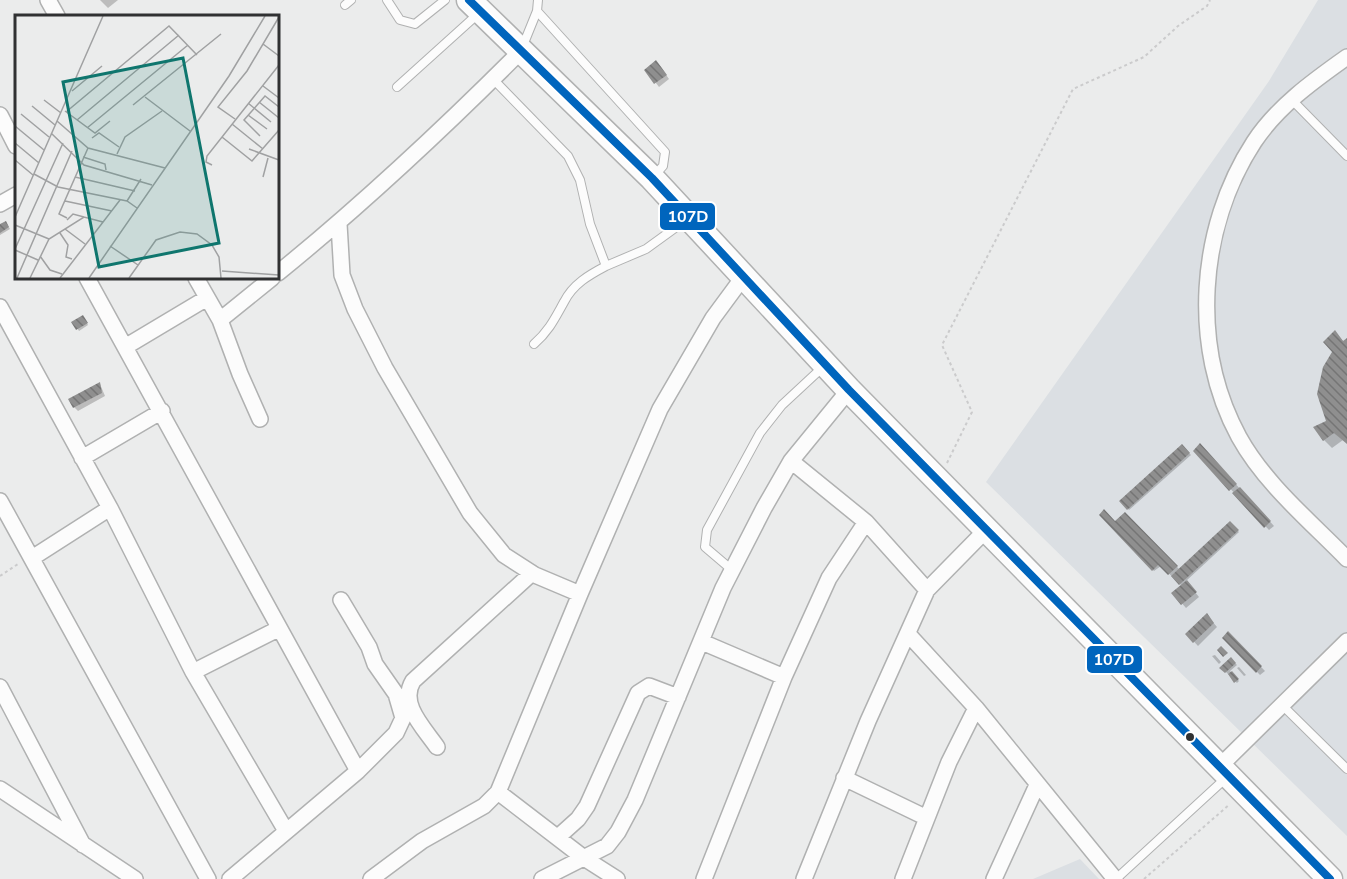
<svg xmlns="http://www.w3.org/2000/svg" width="1347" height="879" font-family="'Nunito Sans',sans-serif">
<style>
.built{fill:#dbdfe3}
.shadow{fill:#0003}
.building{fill:url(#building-back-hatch)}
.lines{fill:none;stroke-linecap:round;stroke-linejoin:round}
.service-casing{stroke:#b0b1b1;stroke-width:10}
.minor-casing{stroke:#b0b1b1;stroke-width:18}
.primary-casing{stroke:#b0b1b1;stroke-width:27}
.path{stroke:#cbcbcc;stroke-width:2;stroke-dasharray:3 3;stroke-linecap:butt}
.service{stroke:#fcfcfc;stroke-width:8}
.minor{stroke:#fcfcfc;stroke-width:15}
.primary{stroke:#fcfcfc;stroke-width:24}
.bus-1-casing{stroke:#fff;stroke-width:12}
.bus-1{stroke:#0065bd;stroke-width:8}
.bus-dot{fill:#303132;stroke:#fff;stroke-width:2}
.inset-road{fill:none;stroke:#a0a1a2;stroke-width:1.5}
.view{fill:#0f766e;fill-opacity:0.15;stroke:#0f766e;stroke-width:3}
.inset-edge{fill:none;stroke:#303132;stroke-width:3}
.line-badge{stroke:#fff;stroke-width:2}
.badge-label{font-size:16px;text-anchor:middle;font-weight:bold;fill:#fff}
</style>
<defs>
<pattern id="building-back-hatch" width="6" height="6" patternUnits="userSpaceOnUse" patternTransform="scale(1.5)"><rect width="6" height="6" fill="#8f8f8f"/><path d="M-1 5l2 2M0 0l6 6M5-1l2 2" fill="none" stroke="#757575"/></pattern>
</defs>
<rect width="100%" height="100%" fill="#ebecec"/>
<path class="built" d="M1318,0H1347V836L986,482L1269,81Z
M1080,859L1099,879H1033Z"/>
<path class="shadow" d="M100,0H118L108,8Z
M660,66L669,79L659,87L646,70Z
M7,224L10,229L0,235V226Z
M84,318L88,325L79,331L74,323Z
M1335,332L1344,342L1347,340V443L1343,440L1332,448L1324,440Z
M100,384L105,396L78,411L74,407Z
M1200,445L1274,526L1269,530L1195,451Z
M1182,446L1191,455L1129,510L1121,501Z
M1125,514L1180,570L1230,523L1239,532L1186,581L1199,597L1186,608L1173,593L1182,586L1161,566L1154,571L1101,515L1115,523Z
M1207,615L1217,627L1198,646L1187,634Z
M1228,633L1265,671L1260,675L1224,638Z
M1215,655L1221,662L1219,664L1212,656Z
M1231,659L1237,665L1230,671L1239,681L1237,683L1222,668Z
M1239,667L1246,675L1244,676L1237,668Z"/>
<path class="building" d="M656,60L667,75L654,84L644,70Z
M6,221L9,227L0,233V224Z
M83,315L88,323L76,330L71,322Z
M1335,330L1343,341L1347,338V444L1334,433L1323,441L1313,427L1326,421L1317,394L1323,367L1332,352L1323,342Z
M100,382L102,393L73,408L68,399Z
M1200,443L1237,484L1229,491L1193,451Z
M1182,444L1190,453L1127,510L1119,501Z
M1240,487L1271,521L1264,528L1232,493Z
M1104,509L1115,521L1125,512L1178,566L1168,575L1158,565L1152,571L1099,515Z
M1230,521L1239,530L1179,585L1171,576Z
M1187,580L1197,592L1181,605L1171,593Z
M1207,613L1214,623L1193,643L1185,634Z
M1228,631L1262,666L1256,673L1222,638Z
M1221,646L1228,653L1223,657L1217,650Z
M1231,657L1236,663L1225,673L1219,668Z
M1232,671L1239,679L1234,683L1228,674Z"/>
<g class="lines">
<g class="service-casing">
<path id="service" d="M387,0L400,20L415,24L445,0
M538,0L537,11L665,152L663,166L654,176
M345,5L351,0
M522,48L537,11
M493,79L568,156L580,180L590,224L606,266L646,249L686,220
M397,87L479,13
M1292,100L1347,156
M534,344C549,331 555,318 564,302C573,284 589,275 606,266
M732,570L705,547L707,530L760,433L782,405L824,366
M1283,706L1347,769
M1116,879L1227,777"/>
</g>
<g class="minor-casing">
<path id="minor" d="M48,0L57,16
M1347,57C1313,81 1277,107 1254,142C1198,228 1190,347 1239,437C1265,484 1310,521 1347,559
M0,115L16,146
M0,204L16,195
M339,224L342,275L355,309L385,368L470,513L504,555L535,575L580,594
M278,273C363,204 443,129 521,51
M87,278L358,771
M196,278L220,320L240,374L260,419
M0,307L110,508L193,672L286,831
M220,320L272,278
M125,347L207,298
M82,458L162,411
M791,461L866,522L927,590
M0,501L208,879
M32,558L110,508
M909,635L976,708L1115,879
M702,642L784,677
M193,672L278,629
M0,687L83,845
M437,747C424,728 399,704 413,681L532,573
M1219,767L1347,641
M844,778L927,818
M0,789L135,879
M498,792L584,858L617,879
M558,837L578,819L587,806L638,693L649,686L678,697
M230,879L358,771L396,733L403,718L396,694L375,664L369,647L341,600
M371,879L422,841L484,806L498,792L580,594L660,409L713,318L744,276
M542,879L607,846L618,832L635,800L723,588L764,508L791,461L849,390
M704,879L784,677L829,578L866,522
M804,879L868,721L927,590L986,530
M903,879L949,762L976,708
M994,879L1037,785"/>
</g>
<g class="primary-casing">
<path id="primary" d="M469,0L652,178L849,390L1330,879"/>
</g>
<path class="path" d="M947,463L972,412L942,345L1073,89L1144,57L1178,26L1207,6L1210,0
M0,576L18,564
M1144,879L1230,804"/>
<use href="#service" class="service"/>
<use href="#minor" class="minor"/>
<use href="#primary" class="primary"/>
<g class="bus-1-casing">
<path id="bus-1" d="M469,0L652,178L849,390L1330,879"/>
</g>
<use href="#bus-1" class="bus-1"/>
</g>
<circle class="bus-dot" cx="1190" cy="737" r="5"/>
<g transform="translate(15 15)">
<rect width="264" height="264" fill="#ebecec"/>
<path class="inset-road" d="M248,29L264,41M248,71L264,83M57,76L87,51M130,82L175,116M29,85L46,98M244,87L264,103M233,88L256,107M118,90L206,19M17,91L40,110M50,96L80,118L95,106M51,97L154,11L182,40M6,99L34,122M233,100L252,114M220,104L203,92L232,56L264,2M62,105L164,20M42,106L73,133L150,153M217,109L248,134M0,111L29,135M72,113L173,30M36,118L69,150L137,170M245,121L229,105L250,81L264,92M207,122L237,146L264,115M77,123L84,118L104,132M0,128L24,148M234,134L264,145M102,139L110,122L147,96M68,142L90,149L91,155M0,145L18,160M197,150L191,147L192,141L264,50M19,159L43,172L112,186L122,193M60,162L120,176M248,162L253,143M50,186L97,196M112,186L126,164M0,202L88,1M52,203L44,199L73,133M52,205L58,199L69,202M0,210L34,224M50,214L70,229M45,218L53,230L51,242L57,244M95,231L123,250M0,234L48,128M0,235L23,245M25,241L35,255L47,259M207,256L264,260M2,263L57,136M15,263L34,224L69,202L88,207M45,263L105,185M74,263L214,61L250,1M114,263L141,225L165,217L182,219L197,230L204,242L206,263"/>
<path class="view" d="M168,43L204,228L84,252L48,67Z"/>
<rect width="264" height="264" class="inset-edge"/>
</g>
<g class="line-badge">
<rect x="659" y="202" width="57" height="29" rx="6" fill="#0065bd"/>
<rect x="1086" y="645" width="57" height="29" rx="6" fill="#0065bd"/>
</g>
<g class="badge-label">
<text x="688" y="222">107D</text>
<text x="1114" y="665">107D</text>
</g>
</svg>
